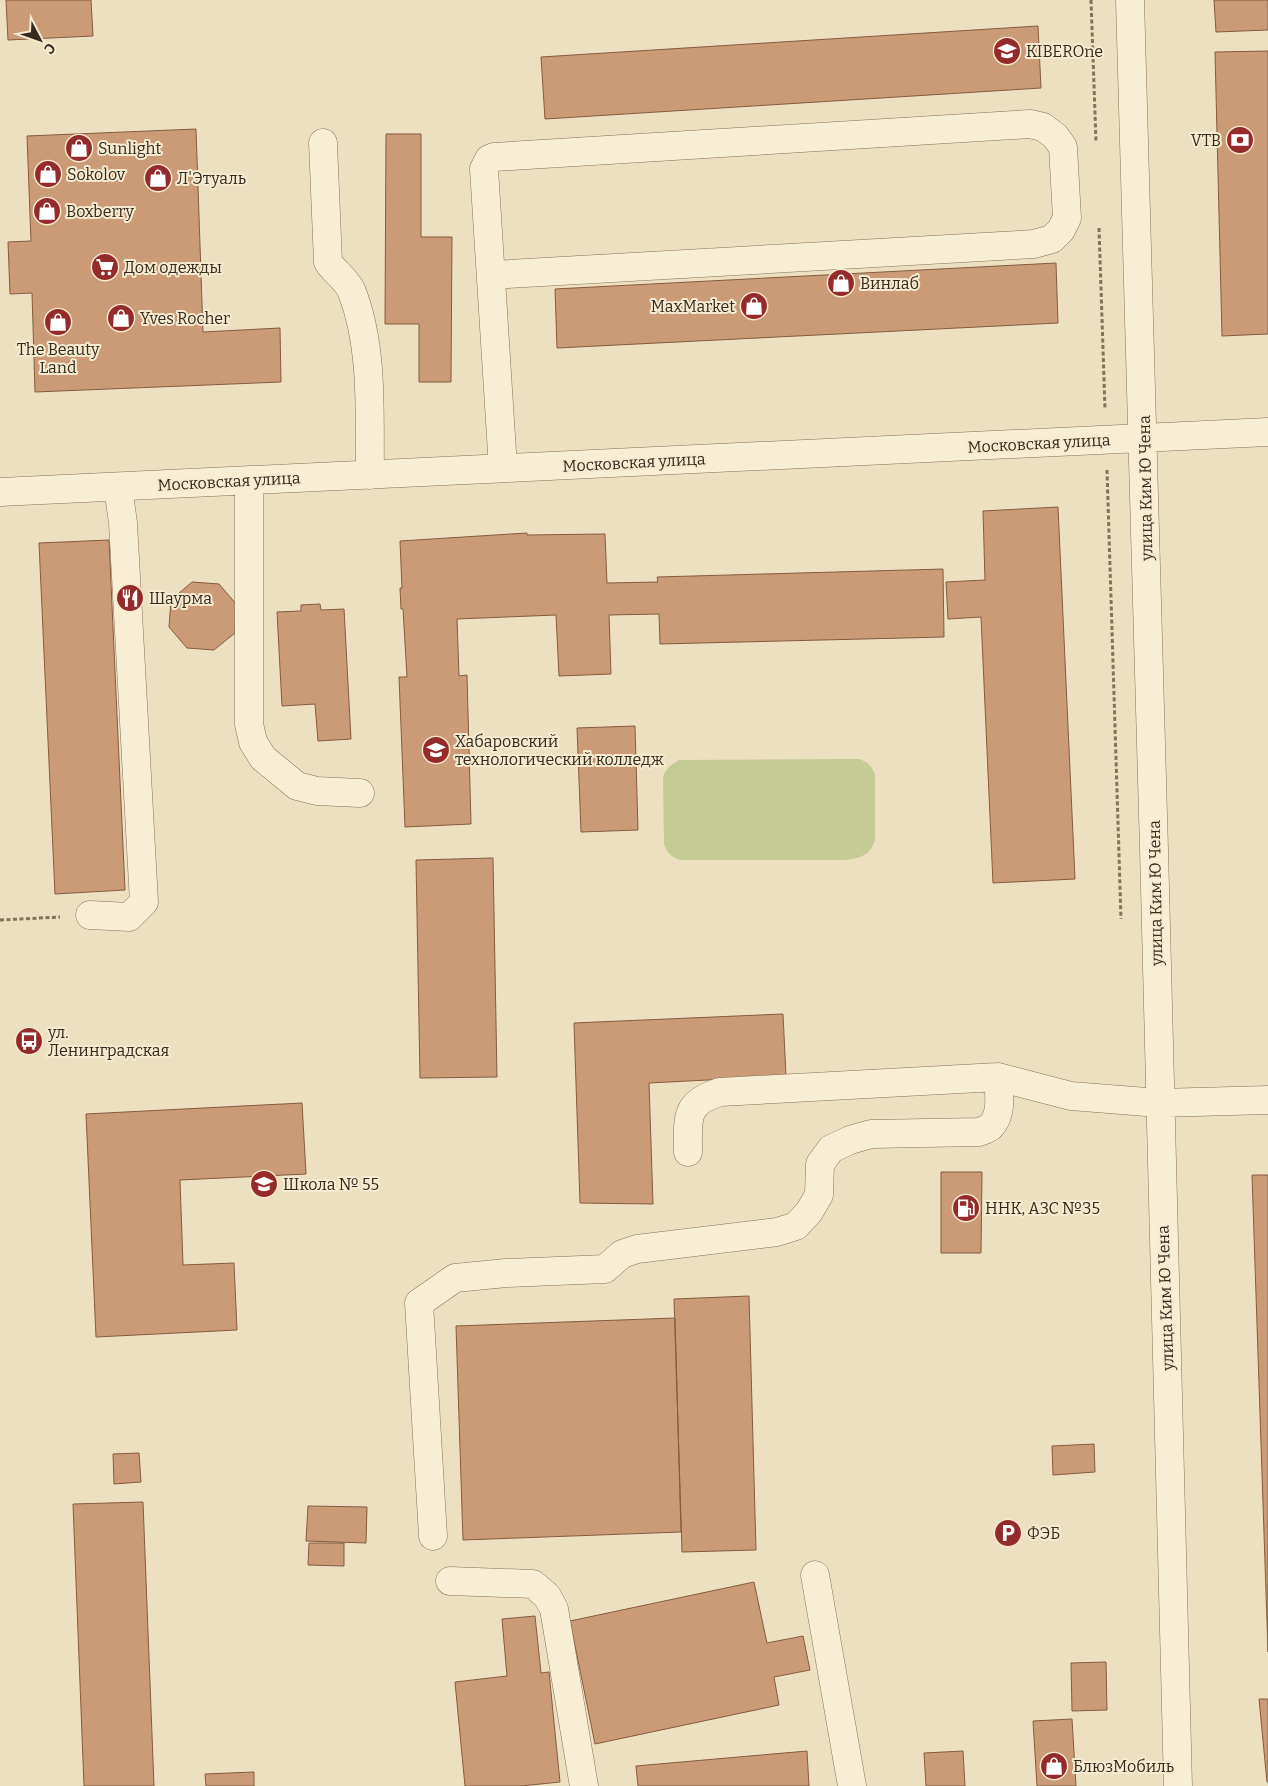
<svg xmlns="http://www.w3.org/2000/svg" width="1268" height="1786" font-family="Bitter,serif">
<style>
.green{fill:#c4cb95}
.building{fill:#cb9b77;stroke:#855b3f}
.lines{fill:none;stroke-linecap:round;stroke-linejoin:round}
.minor-casing{stroke:#867159;stroke-width:29}
.path{stroke:#867159;stroke-width:3;stroke-dasharray:4 2.5;stroke-linecap:butt}
.minor{stroke:#f8eed4;stroke-width:28}
.labels{text-anchor:middle;stroke-width:4;stroke-linejoin:round;paint-order:stroke}
.poi-label{font-size:16px;fill:#36291d;stroke:#f5ebd0;text-anchor:start}
.street-label{font-size:16px;fill:#36291d;stroke:#f5ebd0}
</style>
<rect width="100%" height="100%" fill="#ede0c1"/>
<path class="green" d="M859,759C868,762 872,766 875,774V840C870,856 860,858 845,860H680C671,857 667,853 664,844L663,777C666,768 671,765 679,760Z"/>
<path class="building" d="M6,0H91L93,36L8,40Z
M1214,0H1268V30L1216,32Z
M1038,26L1041,88L545,119L541,57Z
M1268,51V334L1222,336L1215,52Z
M196,129L203,332L280,328L281,382L35,392L32,293L10,294L8,242L31,241L27,136Z
M386,134H421V237H452L451,382H419V324H385Z
M1056,263L1058,323L557,348L555,289Z
M1058,507L1075,879L993,883L981,617L948,619L946,582L985,580L983,511Z
M527,533V535L605,534L607,583L658,582L657,577L943,569L944,637L660,644L659,614L609,615L611,674L559,676L556,615L457,619L459,676L467,675L471,824L405,827L399,677H407L403,609H401L400,588H402L400,541Z
M109,540L125,890L55,894L39,543Z
M192,582L219,584L237,605L235,633L214,650L187,648L169,627L171,600Z
M320,604L321,610L344,609L351,739L318,741L315,704L282,706L277,612L301,611V605Z
M635,726L638,830L581,832L577,728Z
M493,858L497,1077L420,1078L416,860Z
M783,1014L786,1076L649,1083L653,1204L580,1203L574,1023Z
M302,1103L306,1174L180,1180L183,1265L234,1263L237,1330L96,1337L86,1114Z
M941,1172H982L981,1253H941Z
M1252,1175H1268V1652Z
M749,1296L756,1550L682,1552L674,1299Z
M675,1318L681,1532L463,1540L456,1326Z
M1094,1444L1095,1472L1053,1475L1052,1446Z
M139,1453L141,1482L114,1484L113,1454Z
M143,1502L154,1786H84L73,1504Z
M308,1506L367,1507L366,1543L306,1541Z
M309,1543H344V1566L308,1565Z
M754,1582L767,1643L803,1636L810,1670L774,1677L779,1705L595,1744L570,1621Z
M535,1616L541,1673L549,1672L560,1782L521,1786H465L455,1682L507,1676L502,1619Z
M1106,1662L1107,1710L1072,1711L1071,1663Z
M1259,1699H1268V1782H1267Z
M1072,1719L1076,1786H1037L1033,1721Z
M807,1751L809,1786H638L636,1766Z
M963,1751L965,1786H926L924,1753Z
M254,1772V1786H206L205,1774Z"/>
<g class="lines">
<g class="minor-casing">
<path id="minor" d="M1130,0C1149,595 1162,1191 1178,1786
M323,143L328,262C335,273 347,279 352,292C374,349 369,415 370,475
M491,275L1034,244L1052,239L1061,230L1067,218L1063,147L1055,136L1043,127L1030,124L494,157L489,159L484,169L503,468
M249,481V724L253,742L263,758L297,786L317,791L360,793
M0,492L1268,432
M90,915L129,917L144,902L123,523L118,487
M688,1152C688,1118 684,1103 720,1092L998,1077L1071,1096L1159,1103L1268,1100
M433,1536L419,1303L455,1278L506,1273L605,1269L622,1254L637,1249L777,1232L796,1226L809,1212L819,1195L820,1164L831,1149L850,1140L871,1134L979,1132C982,1131 987,1129 990,1127C1003,1115 999,1093 998,1077
M815,1575L852,1786
M450,1581L533,1584L547,1596L554,1609L584,1786"/>
</g>
<path class="path" d="M1091,0L1096,142
M1099,228L1105,409
M1107,470L1121,919
M0,920L60,917"/>
<use href="#minor" class="minor"/>
</g>
<defs>
<g id="school-disc" transform="scale(1.4375)"><circle r="9.5" fill="#942a2a" stroke="#f5ebd0"/><path d="M0-5L7-2L0 1L-7-2ZM-4 1L0 2.5L4 1V4Q0 6-4 4Z" fill="#fff"/></g>
<g id="bank-disc" transform="scale(1.4375)"><circle r="9.5" fill="#942a2a" stroke="#f5ebd0"/><path d="M-6-4H6V4H-6ZM0-2.3a2.3 2.3 0 1 0 0 4.6a2.3 2.3 0 1 0 0-4.6Z" fill="#fff"/></g>
<g id="shop-disc" transform="scale(1.4375)"><circle r="9.5" fill="#942a2a" stroke="#f5ebd0"/><path d="M-5-2.5h2.3a2.7 3.5 0 0 1 5.4 0H5L5.5 6h-11ZM-1.5-2.5h3a1.5 2.3 0 0 0-3 0Z" fill="#fff"/></g>
<g id="supermarket-disc" transform="scale(1.4375)"><circle r="9.5" fill="#942a2a" stroke="#f5ebd0"/><path d="M-6-5.5h2.5l.6 2H6L4.5 2H-2.5L-4.4-4H-6ZM-1.5 3.2a1.3 1.3 0 1 0 .1 0ZM3 3.2a1.3 1.3 0 1 0 .1 0Z" fill="#fff"/></g>
<g id="restaurant-disc" transform="scale(1.4375)"><circle r="9.5" fill="#942a2a" stroke="#f5ebd0"/><path d="M-5-6h1v4h1v-4h1v4h1v-4h1v5L-1.5 .5V6h-2V.5L-5-1ZM5-6V6H3V1.5H1.5Q1.5-4 5-6Z" fill="#fff"/></g>
<g id="university-disc" transform="scale(1.4375)"><circle r="9.5" fill="#942a2a" stroke="#f5ebd0"/><path d="M0-5L7-2L0 1L-7-2ZM-4 1L0 2.5L4 1V4Q0 6-4 4Z" fill="#fff"/></g>
<g id="bus-disc" transform="scale(1.4375)"><circle r="9.5" fill="#942a2a" stroke="#f5ebd0"/><path d="M-5-6H5V4H4V6H2V4H-2V6H-4V4H-5ZM-3.5-4V0h7V-4ZM-3.5 1.2v1.5H-2V1.2ZM2 1.2v1.5H3.5V1.2Z" fill="#fff"/></g>
<g id="fuel-disc" transform="scale(1.4375)"><circle r="9.5" fill="#942a2a" stroke="#f5ebd0"/><path d="M-5.5-6h7V0h2V4h1.3V-2.5L3-4.5l.8-.8L6-3V5H2.5V1h-1V6h-7ZM-4.2-4.7v3.2H.2V-4.7Z" fill="#fff"/></g>
<g id="parking-disc" transform="scale(1.4375)"><circle r="9.5" fill="#942a2a" stroke="#f5ebd0"/><path d="M-3.5-5.5H1a3.5 3.5 0 0 1 0 7H-1V5.5H-3.5ZM-1-3.4V-.6H.8a1.4 1.4 0 0 0 0-2.8Z" fill="#fff"/></g>
</defs>
<g fill-rule="evenodd">
<use href="#school-disc" x="1007" y="51"/>
<use href="#bank-disc" x="1240" y="140"/>
<use href="#shop-disc" x="79" y="148"/>
<use href="#shop-disc" x="48" y="174"/>
<use href="#shop-disc" x="158" y="178"/>
<use href="#shop-disc" x="47" y="211"/>
<use href="#supermarket-disc" x="105" y="267"/>
<use href="#shop-disc" x="841" y="283"/>
<use href="#shop-disc" x="754" y="306"/>
<use href="#shop-disc" x="121" y="318"/>
<use href="#shop-disc" x="58" y="322"/>
<use href="#restaurant-disc" x="130" y="598"/>
<use href="#university-disc" x="436" y="750"/>
<use href="#bus-disc" x="29" y="1041"/>
<use href="#school-disc" x="264" y="1184"/>
<use href="#fuel-disc" x="966" y="1208"/>
<use href="#parking-disc" x="1008" y="1533"/>
<use href="#shop-disc" x="1054" y="1766"/>
</g>
<g class="labels">
<g class="poi-label">
<text x="1026" y="57">KIBEROne</text>
<text x="1221" y="146" text-anchor="end">VTB</text>
<text x="98" y="154">Sunlight</text>
<text x="67" y="180">Sokolov</text>
<text x="177" y="184">Л'Этуаль</text>
<text x="66" y="217">Boxberry</text>
<text x="124" y="273">Дом одежды</text>
<text x="860" y="289">Винлаб</text>
<text x="735" y="312" text-anchor="end">MaxMarket</text>
<text x="140" y="324">Yves Rocher</text>
<text x="58" y="355" text-anchor="middle">The Beauty<tspan x="58" dy="18">Land</tspan></text>
<text x="149" y="604">Шаурма</text>
<text x="455" y="747">Хабаровский<tspan x="455" dy="18">технологический колледж</tspan></text>
<text x="48" y="1038">ул.<tspan x="48" dy="18">Ленинградская</tspan></text>
<text x="283" y="1190">Школа № 55</text>
<text x="985" y="1214">ННК, АЗС №35</text>
<text x="1027" y="1539">ФЭБ</text>
<text x="1073" y="1772">БлюзМобиль</text>
</g>
<g class="street-label">
<text transform="translate(1039 443) rotate(-3)" y="6">Московская улица</text>
<text transform="translate(634 462) rotate(-3)" y="6">Московская улица</text>
<text transform="translate(229 481) rotate(-3)" y="6">Московская улица</text>
<text transform="translate(1145 488) rotate(-91)" y="6">улица Ким Ю Чена</text>
<text transform="translate(1155 893) rotate(-91)" y="6">улица Ким Ю Чена</text>
<text transform="translate(1165 1298) rotate(-92)" y="6">улица Ким Ю Чена</text>
</g>
</g>
<g transform="translate(40 40) rotate(131)" stroke="#f5ebd0" stroke-width="4" paint-order="stroke">
<path d="M0-4L9 19L0 12L-9 19Z" fill="#36291d"/>
<text y="-8" font-size="14" font-weight="bold" text-anchor="middle" fill="#36291d">С</text>
</g>
</svg>
